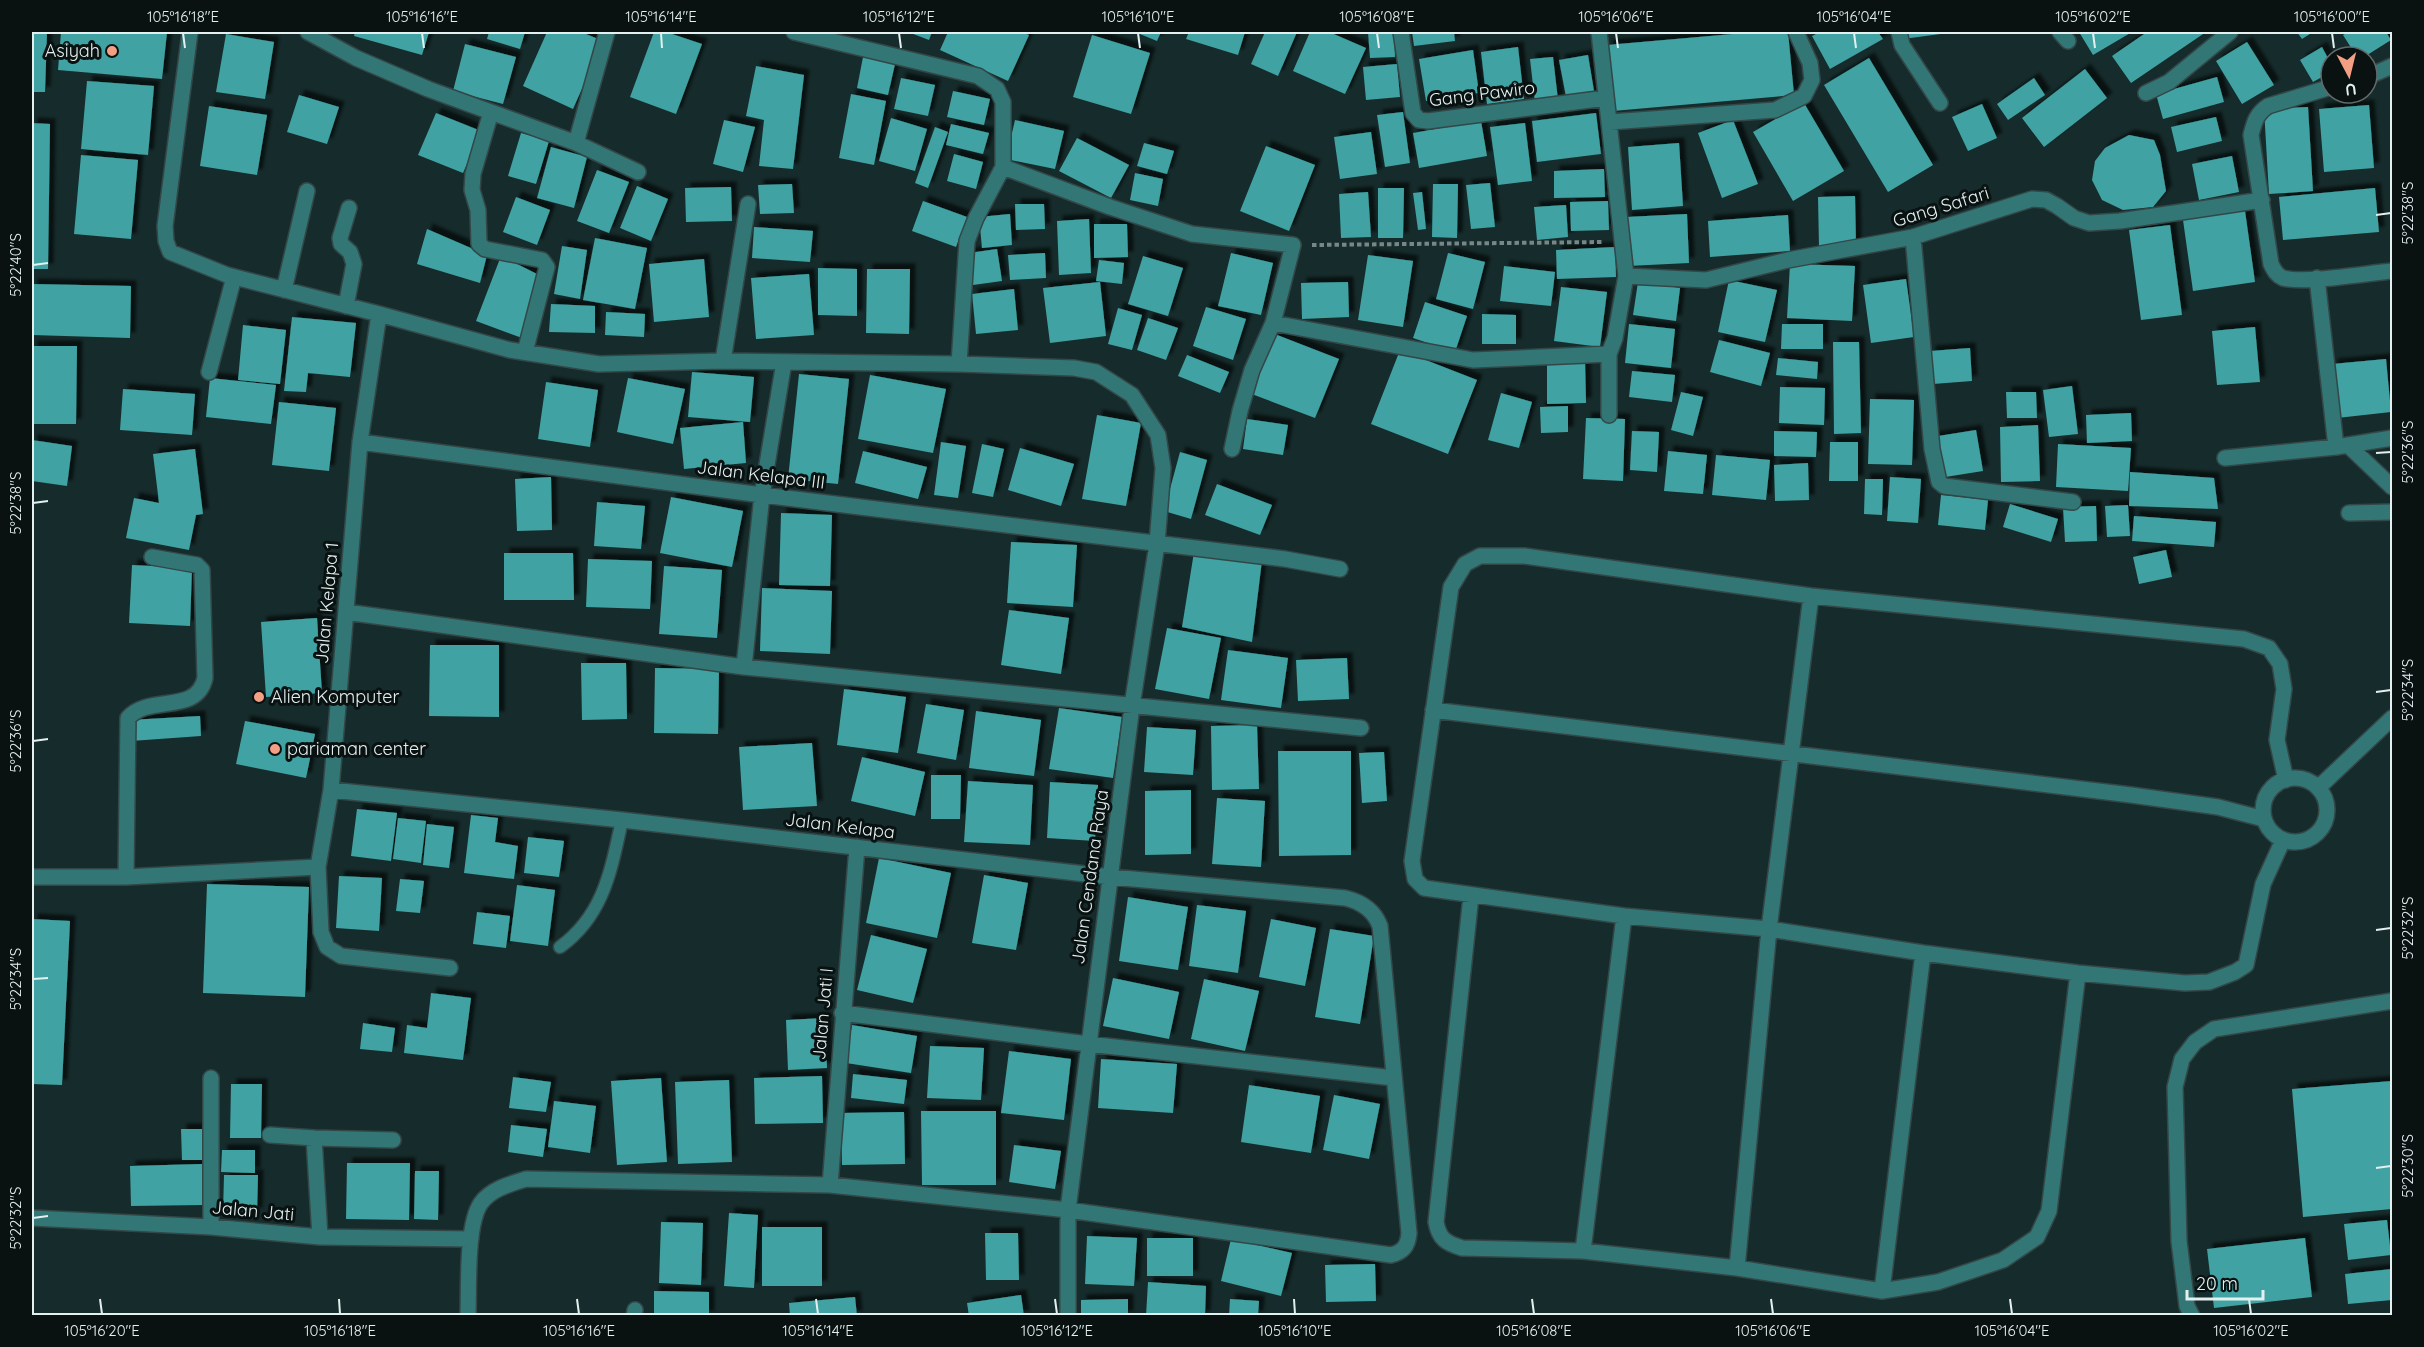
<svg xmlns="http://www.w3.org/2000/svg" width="2424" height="1347" font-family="Quicksand,sans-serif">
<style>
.building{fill:#41a2a2;filter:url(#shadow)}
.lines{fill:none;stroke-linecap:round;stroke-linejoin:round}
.lane-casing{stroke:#334747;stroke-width:15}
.street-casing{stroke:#334747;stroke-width:18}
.path{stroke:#778787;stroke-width:4;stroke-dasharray:4.5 3;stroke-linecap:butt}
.lane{stroke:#337676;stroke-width:12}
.street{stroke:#337676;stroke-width:15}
.ticks{fill:none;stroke:#e4f0f0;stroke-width:2}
.poi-dot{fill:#f39f83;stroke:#091111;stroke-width:2}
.labels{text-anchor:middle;stroke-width:6;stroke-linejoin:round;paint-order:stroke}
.poi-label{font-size:18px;fill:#e4f0f0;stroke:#091111;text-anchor:start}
.street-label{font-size:18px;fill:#e4f0f0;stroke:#091111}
.neatline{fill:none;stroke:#e4f0f0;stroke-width:2}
.ticks-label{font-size:15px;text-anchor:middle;fill:#e4f0f0}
</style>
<defs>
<filter id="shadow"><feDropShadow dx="5.5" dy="-5.5" stdDeviation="1.5" flood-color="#0009"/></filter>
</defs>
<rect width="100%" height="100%" fill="#162b2b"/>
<path class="building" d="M32,32H47L45,92H32Z
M61,32H167L162,79L58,70Z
M355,32H429L422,55L354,36Z
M489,32H525L520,49L487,39Z
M547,32H581L603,41L573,109L523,86Z
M654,32H666L702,44L676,114L630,97Z
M908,32H932L929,40Z
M948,32H1021L1029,35L1008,81L940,50Z
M1135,32H1161L1157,41Z
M1189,32H1245L1238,55L1186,39Z
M1265,32H1297L1278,76L1251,64Z
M1310,32H1329L1366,48L1345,94L1293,71Z
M1368,32H1394L1395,57L1370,58Z
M1412,32H1454L1455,41L1414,46Z
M1756,32H1788L1794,95L1613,111L1607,45Z
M1820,32H1878L1883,39L1830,69L1812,36Z
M1902,32H1948V33L1903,39Z
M2079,32H2132L2093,55Z
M2147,32H2206L2131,83L2112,56Z
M2297,32H2313L2302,39Z
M2348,32H2386L2391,40L2364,57H2357L2343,35Z
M226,34L274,42L265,99L216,92Z
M1092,35L1150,53L1131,114L1073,97Z
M2247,42L2274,85L2242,104L2216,61Z
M465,44L516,57L503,104L453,91Z
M1518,47L1524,99L1487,104L1481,52Z
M2322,47L2331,64V72L2313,82L2300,60Z
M1473,50L1479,93L1426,101L1419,59Z
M1588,55L1595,97L1567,102L1559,60Z
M863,57L895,64L888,95L857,88Z
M1553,57L1558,100L1535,103L1530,59Z
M1869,58L1933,165L1888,192L1824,85Z
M1397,64L1400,97L1366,100L1363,67Z
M756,66L804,75L793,169L759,166L764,120L746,116Z
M2085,69L2107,98L2044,147L2022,118Z
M2217,77L2224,102L2163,119L2156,94Z
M901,78L935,85L928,116L894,109Z
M2034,78L2045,95L2008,120L1997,104Z
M87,81L154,86L148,155L81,149Z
M953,91L990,99L984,125L947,117Z
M851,94L886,101L874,165L839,158Z
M299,95L339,107L327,144L287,132Z
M1804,103L1844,171L1793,201L1753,132Z
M1982,104L1997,138L1968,151L1952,117Z
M2369,105L2374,168L2324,172L2319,109Z
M209,106L267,115L257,175L200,166Z
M2308,107L2313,191L2269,194L2264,109Z
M1403,112L1410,163L1385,167L1377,115Z
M436,113L481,131L463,173L418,155Z
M1596,113L1601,154L1537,162L1532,121Z
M2216,117L2222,141L2177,152L2171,127Z
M891,118L927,129L915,171L879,161Z
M724,120L755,127L743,172L713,164Z
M1015,120L1064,131L1055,169L1006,159Z
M1733,120L1758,184L1722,198L1698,133Z
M1481,121L1487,156L1419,168L1413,133Z
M32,123L50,124L48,269H32Z
M1525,123L1532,181L1498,185L1490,127Z
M951,124L989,133L983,154L946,145Z
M935,127L948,132L928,188L915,183Z
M1371,132L1377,174L1340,179L1334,137Z
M521,133L549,141L536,184L508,176Z
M2129,135L2154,140L2160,155L2166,191L2153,207L2123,210L2102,200L2092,180L2095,161L2105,148Z
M1077,138L1129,165L1111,198L1059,171Z
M1144,143L1174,151L1167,174L1137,166Z
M1679,143L1683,206L1632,210L1628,147Z
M1266,146L1315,165L1289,231L1240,211Z
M551,147L587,157L574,208L537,198Z
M954,154L983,162L976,189L947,181Z
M81,155L138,160L131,239L74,234Z
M2232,156L2239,192L2199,200L2192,164Z
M1604,169L1605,197L1554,198V171Z
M597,170L629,182L609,233L577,221Z
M1135,173L1163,179L1158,206L1130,200Z
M1490,183L1495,227L1471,229L1466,185Z
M792,184L794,213L760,214L758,185Z
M1433,184H1458L1457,238L1432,237Z
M637,186L668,199L651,241L620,228Z
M731,187L732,221L686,222L685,188Z
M1378,188H1404L1403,238H1378Z
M2375,188L2379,232L2283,240L2279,197Z
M1368,192L1371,237L1341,238L1339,194Z
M1422,192L1426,229L1418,230L1413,193Z
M1855,196L1856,246L1819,247L1818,197Z
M516,197L550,210L537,245L503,232Z
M923,201L967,217L956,247L912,231Z
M1608,201L1609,230L1571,231L1570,202Z
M1015,204H1044L1045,229L1016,230Z
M1566,205L1568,237L1537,240L1534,207Z
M2245,211L2255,282L2193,291L2183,220Z
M1010,214L1012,245L982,248L979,217Z
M1687,214L1689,263L1628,266L1626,217Z
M1788,215L1790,251L1710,257L1708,221Z
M1089,219L1091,273L1059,275L1057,221Z
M1094,224H1127L1128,257L1094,258Z
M2170,225L2182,315L2141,320L2129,230Z
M754,227L813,231L810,262L752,258Z
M427,229L487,255L480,283L417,264Z
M595,238L647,248L635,309L583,300Z
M562,246L587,250L580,299L554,294Z
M1615,247L1616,277L1557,279L1556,250Z
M997,249L1002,281L973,285L969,253Z
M1045,253L1046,278L1010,280L1008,255Z
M1231,253L1273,263L1261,315L1218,306Z
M1448,253L1485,262L1473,309L1436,299Z
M1368,255L1413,261L1403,327L1358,320Z
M501,256L539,275L522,338L476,321Z
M1143,256L1183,268L1168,316L1128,304Z
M704,259L709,317L654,322L649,264Z
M1099,260L1124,263L1122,284L1096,281Z
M1790,264L1855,266L1852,321L1787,318Z
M1504,266L1555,272L1551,306L1500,301Z
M818,268L857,269V316L818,315Z
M867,269H910L909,334L866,333Z
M809,274L814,335L756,339L751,278Z
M1906,279L1914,337L1871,343L1863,285Z
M1729,280L1777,290L1765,342L1718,332Z
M1100,282L1106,336L1050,343L1043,288Z
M1348,282L1349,317L1302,319L1301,283Z
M1638,282L1680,288L1676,321L1633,315Z
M32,284L131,286L130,338L32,335Z
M1561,287L1607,292L1600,347L1554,341Z
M1014,289L1018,330L976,334L972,294Z
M1425,302L1467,316L1455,352L1413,338Z
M551,304L595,306V333L549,332Z
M1206,307L1246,319L1233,360L1193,346Z
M1118,308L1142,315L1132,350L1108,344Z
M606,312L645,314L644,337L605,335Z
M1482,314L1516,315V344H1482Z
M292,317L356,323L350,377L308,373L306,392L284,391Z
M1148,318L1178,328L1166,360L1137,350Z
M1629,324L1675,329L1671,368L1625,363Z
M1782,324H1823V349H1781Z
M243,325L286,330L280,384L238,380Z
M2255,327L2260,382L2217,385L2212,331Z
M1272,333L1339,359L1315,418L1249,393Z
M1719,340L1770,353L1761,386L1710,372Z
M1833,342H1859L1861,433L1834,434Z
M32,346H77L76,424H32Z
M1970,348L1972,381L1933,384L1930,351Z
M1400,350L1477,380L1448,454L1371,424Z
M1187,355L1229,372L1220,393L1178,376Z
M1778,358L1818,362L1817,379L1776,375Z
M2386,359L2391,412L2337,418L2332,364Z
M1585,360L1586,403L1547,404V361Z
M1632,371L1675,375L1672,402L1629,397Z
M692,372L754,377L750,422L688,417Z
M799,374L849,379L838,484L788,479Z
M870,375L946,389L933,453L858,439Z
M210,378L276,385L271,424L206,417Z
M628,378L685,389L673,444L617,432Z
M546,382L598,390L590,447L538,439Z
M2072,386L2078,434L2049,437L2043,390Z
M1780,387L1825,388L1824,425L1779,423Z
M123,389L195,394L192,435L120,430Z
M1681,392L1703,397L1693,436L1671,430Z
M2006,392H2036L2037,418H2007Z
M1501,393L1532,402L1519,448L1488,440Z
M1870,399L1914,400L1912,465L1868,464Z
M279,402L336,408L329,471L272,465Z
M1568,406V432L1541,433L1540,407Z
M2131,413L2132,441L2087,443L2086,415Z
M1097,415L1141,423L1126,506L1082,499Z
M1586,418L1625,419L1623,481L1583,479Z
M1247,419L1288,425L1283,455L1243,449Z
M743,422L746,463L684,469L680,428Z
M2038,425L2040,481L2001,482L2000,427Z
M1976,430L1983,471L1939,478L1932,437Z
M1632,431L1659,432L1657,472L1630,470Z
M1774,431L1817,432L1816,457L1774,456Z
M32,440L72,446L67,486L32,481Z
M941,442L966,446L958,498L934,495Z
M1830,442H1858V481H1829Z
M982,444L1004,449L993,497L972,493Z
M2058,444L2131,448L2128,491L2056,487Z
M1020,448L1074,464L1061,506L1008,490Z
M195,449L203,514L196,515L189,550L126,538L134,498L159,503L153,454Z
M863,451L927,467L918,499L855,483Z
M1668,451L1707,455L1703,494L1664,491Z
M1180,452L1207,460L1191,519L1164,511Z
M1716,455L1770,460L1766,500L1712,495Z
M1808,463L1809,500L1775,501L1774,465Z
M2130,472L2214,478L2218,509L2129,506Z
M551,477L552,530L517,531L515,479Z
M1890,477L1921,479L1918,523L1887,521Z
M1865,479H1883L1882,515L1864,514Z
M1217,484L1272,505L1260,535L1205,515Z
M1941,495L1988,500L1985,530L1938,525Z
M671,497L743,511L732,567L660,553Z
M597,502L645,506L641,549L594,546Z
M2010,504L2058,519L2051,542L2003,527Z
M2128,505L2130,536L2107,537L2105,506Z
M2096,506L2097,541L2065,542L2063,507Z
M781,513L832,515L830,586L779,585Z
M2134,516L2216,522L2214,547L2132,541Z
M1011,542L1077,545L1073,607L1007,603Z
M2166,550L2172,577L2139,584L2133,557Z
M1194,552L1262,560L1252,642L1182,627Z
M504,553H573L574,600H504Z
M588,559L652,561L650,609L586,607Z
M132,565L192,568L190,626L129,623Z
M664,566L722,570L717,638L659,634Z
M762,588L832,591L830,654L760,651Z
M1009,610L1069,618L1061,674L1001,665Z
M317,618L322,693L266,697L261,622Z
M1167,628L1221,638L1209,699L1155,689Z
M430,645H499V717L429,716Z
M1228,650L1288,658L1281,708L1221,700Z
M1347,658L1349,699L1298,701L1296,660Z
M581,663H626L627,719L582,720Z
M655,668L719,669L718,734L654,733Z
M844,689L906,697L898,753L837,745Z
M926,704L964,710L956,760L917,753Z
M1059,708L1122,717L1113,778L1049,769Z
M976,711L1041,720L1034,776L969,768Z
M200,716L201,736L131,741L130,720Z
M245,721L315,734L306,778L236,764Z
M1257,725L1259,789L1212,790L1211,726Z
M1147,727L1196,730L1193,775L1144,772Z
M812,743L817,806L743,810L739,747Z
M1278,751H1351V855L1279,856Z
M1384,752L1387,801L1362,803L1359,753Z
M862,757L925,772L915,816L851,801Z
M931,775H961L960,819H931Z
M968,781L1033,785L1030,845L964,842Z
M1050,782L1098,785L1095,841L1047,838Z
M1191,790V854L1145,855V791Z
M1217,798L1265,801L1261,867L1212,864Z
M357,809L397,813L391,861L351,856Z
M471,815L498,818L495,842L518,846L514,879L464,873Z
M398,818L426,821L421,863L393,859Z
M427,824L454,827L449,868L423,865Z
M528,837L564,841L559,877L524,873Z
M879,858L951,873L937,938L866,923Z
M984,875L1028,883L1016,950L972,943Z
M339,876L382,878L379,931L336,928Z
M400,879L424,881L420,913L396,911Z
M207,884L309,887L305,997L203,993Z
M517,885L555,890L548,946L510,941Z
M1128,897L1188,907L1178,970L1119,961Z
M1197,905L1246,911L1238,973L1189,966Z
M477,912L510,916L506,948L473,944Z
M32,919L70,921L62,1085L32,1084Z
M1271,919L1316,928L1305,986L1259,977Z
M1330,929L1374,936L1360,1024L1315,1017Z
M871,935L927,949L913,1003L857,990Z
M1113,978L1179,992L1169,1039L1103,1026Z
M1204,979L1259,991L1245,1051L1191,1039Z
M431,993L471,998L463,1060L404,1053L407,1025L427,1028Z
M825,1018L827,1068L788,1070L786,1020Z
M363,1023L395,1028L392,1052L360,1049Z
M852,1025L917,1036L911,1073L846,1063Z
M930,1046L984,1048L981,1100L927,1098Z
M1009,1051L1071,1059L1064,1120L1001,1113Z
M1101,1059L1177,1064L1173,1113L1098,1108Z
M853,1074L907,1080L904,1104L851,1098Z
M822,1076L823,1123L755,1124L754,1078Z
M513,1077L551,1082L546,1112L509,1108Z
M661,1078L667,1162L617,1165L611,1081Z
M729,1080L732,1162L678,1164L675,1082Z
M2392,1081V1209L2303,1217L2292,1089Z
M231,1084H262L261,1138H230Z
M1249,1085L1320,1096L1311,1153L1241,1142Z
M1334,1095L1380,1104L1369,1159L1323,1150Z
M554,1101L596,1106L590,1153L548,1147Z
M921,1111H996V1185H922Z
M904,1112L905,1164L842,1165L841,1113Z
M511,1125L547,1129L543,1157L508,1152Z
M181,1129H206L207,1160H182Z
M1014,1145L1061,1151L1055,1189L1009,1182Z
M222,1150H255V1173L221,1172Z
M347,1163H410L409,1220L346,1219Z
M202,1164L203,1205L131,1206L130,1166Z
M415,1171H439L438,1220L414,1219Z
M224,1175H258L257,1213H223Z
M729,1213L758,1215L754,1288L724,1286Z
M2387,1220L2391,1255L2348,1260L2344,1224Z
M661,1222L703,1223L701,1285L659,1283Z
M762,1227H822V1286H762Z
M985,1233H1018L1019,1280H986Z
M1087,1236L1137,1238L1134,1286L1085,1284Z
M1147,1238H1193V1276H1147Z
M2305,1238L2312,1297L2214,1308L2207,1249Z
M1231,1239L1292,1253L1281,1296L1221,1281Z
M1375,1264L1376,1301L1326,1302L1325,1265Z
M2392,1269V1300L2348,1304L2345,1274Z
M1148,1282L1206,1286L1205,1316H1146Z
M654,1291L709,1292V1316H654Z
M1021,1295L1024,1316H969L967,1303Z
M855,1297L857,1316H790L789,1303Z
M1128,1299V1316H1081V1300Z
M1230,1299L1259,1301L1258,1316H1229Z"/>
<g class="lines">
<g class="lane-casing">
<path id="lane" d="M560,947C604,915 611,870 622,820"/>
</g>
<g class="street-casing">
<path id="street" d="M308,32L356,58L428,89L576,143L638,172
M794,32L978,76L997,89L1003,102V167
M1401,32L1413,113L1419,120L1428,121L1606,98
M1899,32L1902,45L1940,103
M2060,32L2068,41
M2367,77L2392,66
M2331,87L2268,106C2256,114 2254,123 2251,135L2271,264C2274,270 2276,275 2283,278C2305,284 2368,273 2392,271
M2146,93L2169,82L2230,32
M491,112L473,174L472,190L478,210L479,244L485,249L542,260L547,267L525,352
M1610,122L1775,110L1804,96L1812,80L1810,63L1796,32
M576,143L607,32
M1003,167L1110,207L1192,234L1293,245L1273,323L1252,370L1240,411L1232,449
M1913,237L1932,449L1939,482L1944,486L2073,502
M1626,276L1706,280L1788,260L1913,237L2032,199L2046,200L2057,206L2074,218L2089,223L2120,221L2262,200
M2317,278L2336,447L2392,438
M284,290L307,191
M346,306L354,264L350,252L341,244L340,238L349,208
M379,314L510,350L599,364L723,361L959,364L1074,368L1096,372L1132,395L1158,435L1163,468L1157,544L1132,706L1068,1210V1316
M1273,323L1473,360L1609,354L1615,338L1626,276L1599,32
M723,361L748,204
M959,364L967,241L976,218L1003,167
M209,372L234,277
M1609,415V354
M360,442L762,495L1285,559L1340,569
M2350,447L2392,487
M2225,458L2336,447
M2349,513L2392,512
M346,612L744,667L1361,728
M744,667L762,495L784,362
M1433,710L2131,795L2218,807L2264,819
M2263 810a32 32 0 1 1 64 0a32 32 0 1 1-64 0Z
M2318,788L2392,718
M331,790L622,820L1111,877L1345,898C1362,902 1374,910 1380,926L1409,1233C1408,1246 1403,1252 1391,1255L1068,1210L830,1185L526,1179C510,1184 491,1189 481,1203C466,1224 469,1288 468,1316
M2283,840L2263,884L2246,965L2235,972L2209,982L2185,983L2078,973L1923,953L1769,929L1624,916L1424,888L1415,879L1412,861L1451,587L1465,564L1480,556H1524L1811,596L2244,639L2269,648L2280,664L2284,689L2277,740L2286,780
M318,867L321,932L327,947L341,956L450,968
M32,877H126L318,867L331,790L360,442L379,314L227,275L170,252L166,241L165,226L190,32
M126,877L128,718C149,694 197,715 205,678L202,570L197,565L152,557
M1471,896L1436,1222C1439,1239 1446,1243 1462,1248L1583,1251L1737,1268L1882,1291L1938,1282L2003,1260L2037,1237L2049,1211L2078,973
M842,1013L1088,1044L1394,1078
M211,1078V1227
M270,1135L314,1138L320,1237
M314,1138L393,1140
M830,1185L857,847
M32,1218L211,1227L320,1237L471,1239
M1583,1251L1624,916
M1737,1268L1769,929L1811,596
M1882,1291L1923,953
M634,1316L635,1310
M2192,1316L2187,1306L2179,1241L2175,1087L2182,1059L2195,1042L2214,1029L2392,1001"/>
</g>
<path class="path" d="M1312,245L1602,242"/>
<use href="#lane" class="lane"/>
<use href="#street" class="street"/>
</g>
<path class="ticks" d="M183,33L185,48M422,33L424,48M661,33L662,48M899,33L901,48M1138,33L1140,48M1377,33L1379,48M1616,33L1618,48M1854,33L1856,48M2093,33L2095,48M2332,33L2334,48M2376,215L2391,213M33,265L48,263M2376,453L2391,452M33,503L48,501M2376,692L2391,690M33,741L48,739M2376,930L2391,928M33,979L48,978M2376,1168L2391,1166M33,1218L48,1216M100,1299L102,1314M339,1299L340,1314M577,1299L579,1314M816,1299L818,1314M1055,1299L1057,1314M1294,1299L1295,1314M1532,1299L1534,1314M1771,1299L1773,1314M2010,1299L2012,1314M2249,1299L2251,1314"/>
<g class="poi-dot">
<circle cx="112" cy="51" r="6"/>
<circle cx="259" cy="697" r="6"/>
<circle cx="275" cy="749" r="6"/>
</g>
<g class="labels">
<g class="poi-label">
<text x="100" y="57" text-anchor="end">Asiyah</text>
<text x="271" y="703">Alien Komputer</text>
<text x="287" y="755">pariaman center</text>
</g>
<g class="street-label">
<text transform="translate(1482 94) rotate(-7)" y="6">Gang Pawiro</text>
<text transform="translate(1941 207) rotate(-17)" y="6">Gang Safari</text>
<text transform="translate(761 475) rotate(7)" y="6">Jalan Kelapa III</text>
<text transform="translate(327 603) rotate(-85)" y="6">Jalan Kelapa 1</text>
<text transform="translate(840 826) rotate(7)" y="6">Jalan Kelapa</text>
<text transform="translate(1090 877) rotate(-82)" y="6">Jalan Cendana Raya</text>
<text transform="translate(823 1014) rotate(-85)" y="6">Jalan Jati I</text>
<text transform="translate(253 1211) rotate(5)" y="6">Jalan Jati</text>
</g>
</g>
<rect width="2424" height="1347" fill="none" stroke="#091111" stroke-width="66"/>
<g transform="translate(2349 75) rotate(173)"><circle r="28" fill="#091111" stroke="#616a6a" stroke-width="1.5"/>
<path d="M0-4.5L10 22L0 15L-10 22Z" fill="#f39f83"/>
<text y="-9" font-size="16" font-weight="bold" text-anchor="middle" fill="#e4f0f0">U</text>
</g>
<path d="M2187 1290v9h76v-9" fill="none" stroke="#e4f0f0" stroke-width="3"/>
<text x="2196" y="1290" font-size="18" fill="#e4f0f0" stroke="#091111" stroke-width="4.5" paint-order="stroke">20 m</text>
<rect x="33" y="33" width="2358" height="1281" class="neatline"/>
<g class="ticks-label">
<text x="183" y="22">105°16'18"E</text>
<text x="422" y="22">105°16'16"E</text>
<text x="661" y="22">105°16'14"E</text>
<text x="899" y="22">105°16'12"E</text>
<text x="1138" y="22">105°16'10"E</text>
<text x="1377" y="22">105°16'08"E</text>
<text x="1616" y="22">105°16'06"E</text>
<text x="1854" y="22">105°16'04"E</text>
<text x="2093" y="22">105°16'02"E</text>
<text x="2332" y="22">105°16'00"E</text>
<text transform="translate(2408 213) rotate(-90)" y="5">5°22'38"S</text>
<text transform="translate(16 265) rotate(-90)" y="5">5°22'40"S</text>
<text transform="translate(2408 452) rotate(-90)" y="5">5°22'36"S</text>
<text transform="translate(16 503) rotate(-90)" y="5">5°22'38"S</text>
<text transform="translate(2408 690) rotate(-90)" y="5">5°22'34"S</text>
<text transform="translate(16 741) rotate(-90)" y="5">5°22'36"S</text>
<text transform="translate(2408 928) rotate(-90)" y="5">5°22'32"S</text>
<text transform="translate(16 979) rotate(-90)" y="5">5°22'34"S</text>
<text transform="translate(2408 1166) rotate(-90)" y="5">5°22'30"S</text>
<text transform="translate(16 1218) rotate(-90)" y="5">5°22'32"S</text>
<text x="102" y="1336">105°16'20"E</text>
<text x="340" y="1336">105°16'18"E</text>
<text x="579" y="1336">105°16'16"E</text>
<text x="818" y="1336">105°16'14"E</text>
<text x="1057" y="1336">105°16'12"E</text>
<text x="1295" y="1336">105°16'10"E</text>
<text x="1534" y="1336">105°16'08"E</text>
<text x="1773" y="1336">105°16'06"E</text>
<text x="2012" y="1336">105°16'04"E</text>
<text x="2251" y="1336">105°16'02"E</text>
</g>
</svg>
